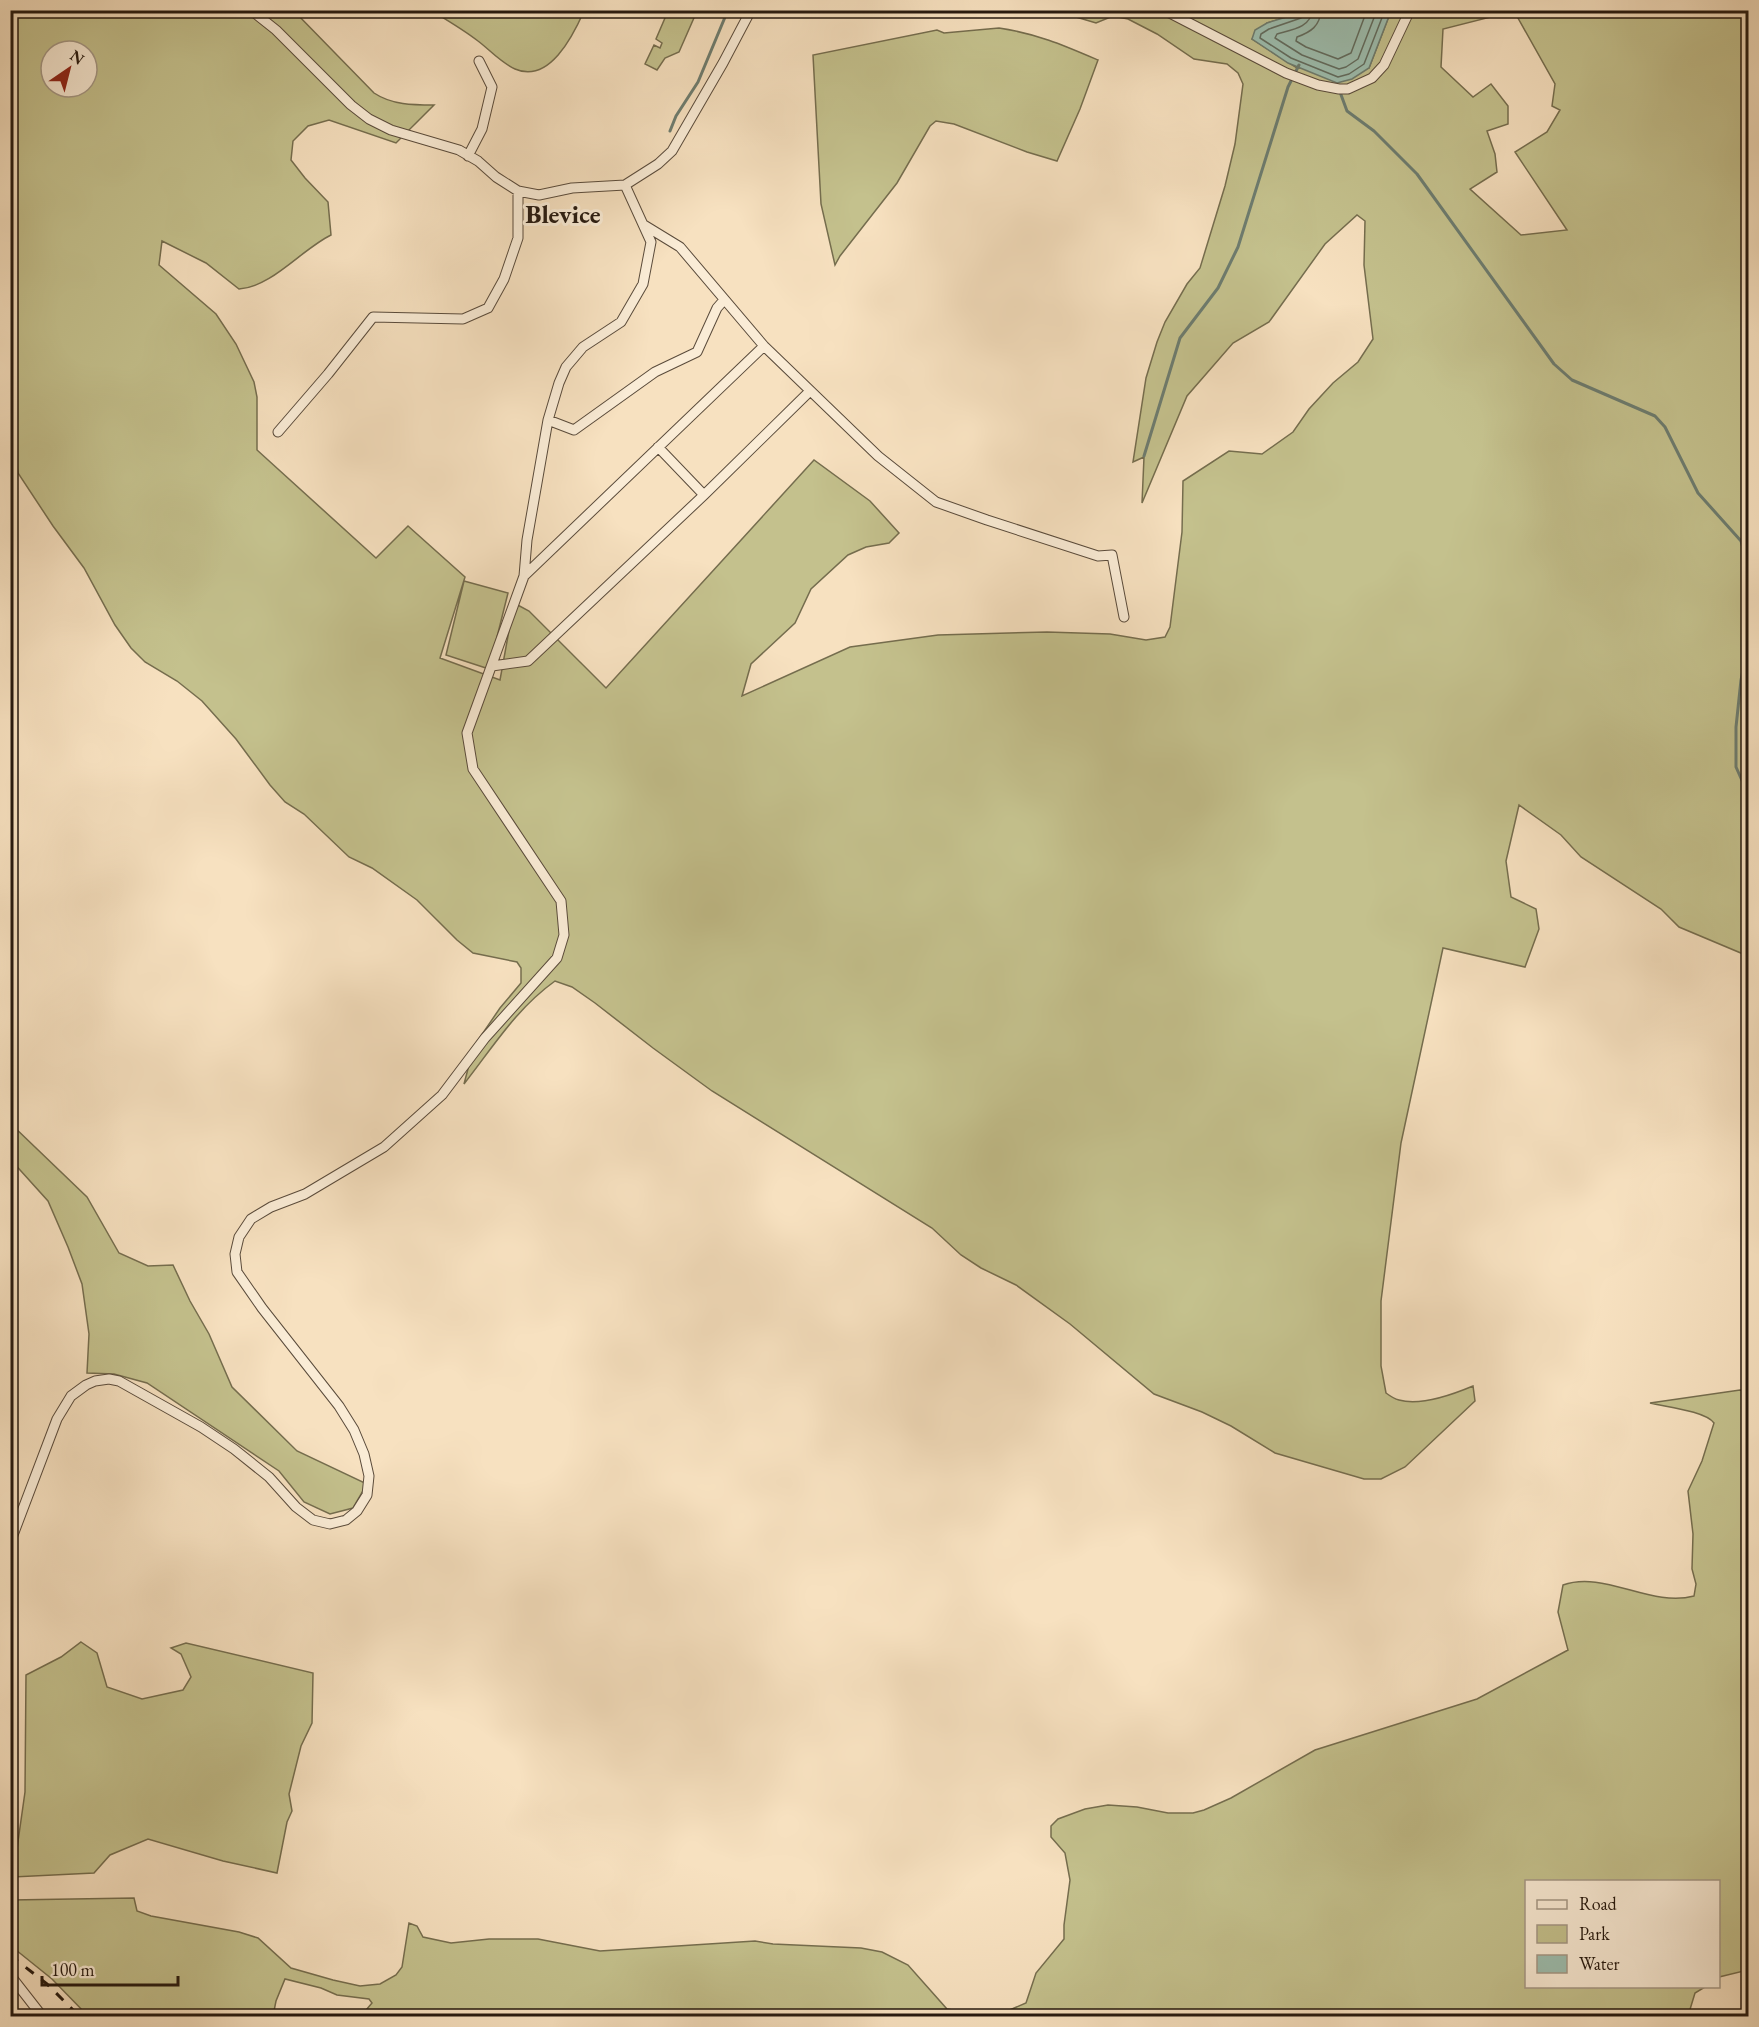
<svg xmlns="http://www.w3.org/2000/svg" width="1759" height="2027" font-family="'EB Garamond',serif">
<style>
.green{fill:#c4c18d;stroke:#756d4e;stroke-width:1.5;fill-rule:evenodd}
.water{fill:#9dbeaf;stroke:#6d7c6f;stroke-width:1.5}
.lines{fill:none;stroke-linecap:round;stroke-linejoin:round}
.shore{stroke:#626c5f;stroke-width:1.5}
.stream{stroke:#6d7c6f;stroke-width:3}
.minor-casing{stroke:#5a4b3b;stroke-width:11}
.minor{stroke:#faecd6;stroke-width:9}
.rail{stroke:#26190f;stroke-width:3;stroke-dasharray:10 10;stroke-linecap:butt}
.labels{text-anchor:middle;stroke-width:6;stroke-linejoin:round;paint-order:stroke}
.quarter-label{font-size:26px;font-weight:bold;fill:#26190f;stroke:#faecd6}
</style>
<rect width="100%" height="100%" fill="#f7e1c0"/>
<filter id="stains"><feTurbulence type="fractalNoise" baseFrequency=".00333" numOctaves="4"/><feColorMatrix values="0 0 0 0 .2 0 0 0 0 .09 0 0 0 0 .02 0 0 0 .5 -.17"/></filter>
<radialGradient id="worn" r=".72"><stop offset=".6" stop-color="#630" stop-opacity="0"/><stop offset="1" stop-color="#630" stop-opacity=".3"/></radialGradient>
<path class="green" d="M10,11H294L374,93C392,105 413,105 434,105L396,143L329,120L308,126L293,141L291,160L305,178L328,202L331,235C302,249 272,287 239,289L206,263L162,241L159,265L216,314L236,344L254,382L257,397V450L376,558L408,526L465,577L440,658L500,680L514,603L529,611L606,688L814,460L870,501L899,533L889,543L866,547L848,555L811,589L795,623L751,664L742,696L850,647L938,635L1047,632L1110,634L1146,640L1165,637L1170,627L1182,532L1183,481L1229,451L1262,454L1293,432L1309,409L1333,383L1358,362L1373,339L1364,265L1365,221L1357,215L1325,244L1269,322L1233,343L1187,396L1142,503L1144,457L1133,462L1146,378L1157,342L1165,322L1187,284L1200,268L1225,186L1235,144L1243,84L1238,73L1227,64L1194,59L1157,34L1128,19L1113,16L1096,23L1076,17L1061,11H1306L1267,23L1252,39L1297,68H1369L1391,11H1748V956L1679,927L1661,909L1581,857L1561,835L1519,805L1506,861L1511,897L1536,909L1539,929L1525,967L1443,948L1401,1143L1381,1301V1366L1386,1393C1390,1396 1395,1399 1399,1400C1420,1406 1454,1394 1473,1386L1475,1401L1405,1467L1381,1479H1364L1275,1453L1231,1426L1202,1412L1154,1394L1070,1324L1016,1285L981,1268L961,1255L932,1228L712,1091L653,1048L595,1003L572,987L555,981C516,1009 493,1047 464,1084L474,1046L500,1008L521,983V968L517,962L473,953L457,940L417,900L372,868L349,857L304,814L285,802L270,785L236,739L202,701L177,681L145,662L131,648L115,625L84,568L53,526L18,473L10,428ZM1514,11L1555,84L1552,106L1560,110L1547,132L1515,152L1567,230L1521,235L1470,189L1497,172L1495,154L1487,131L1508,124V106L1491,84L1473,97L1441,67L1443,29ZM51,51H87V87H51Z
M432,11H584C573,36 549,84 515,69C500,62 490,50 478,41C464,30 447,20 432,11Z
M668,11H697L679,52L665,58L657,70L645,64L654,45L660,48L662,43L656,39Z
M999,28C1038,34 1063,45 1098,60L1080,109L1057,161L1027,152L954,124L936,121L930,126L897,183L840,256L835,265L821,204L813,55L937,30L944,33Z
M464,581L508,593L489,669L446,655Z
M11,1124L87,1197L119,1253L148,1266L173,1265L190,1301L209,1334L232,1387L297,1451L367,1484L353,1508L330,1514L304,1502L279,1471L147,1383L114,1374L87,1373L89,1334L82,1284L68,1247L48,1201L11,1160Z
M1740,1390L1748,1392V1970L1719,1977L1718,1882H1526V1986L1705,1987L1695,1993L1688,2016H361L372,2003L369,1999L337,1995L321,1988L285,1979L276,2001L273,2016H88L52,1979L11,1946V1900L134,1898L137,1911L151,1916L239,1932L258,1938L291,1968L333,1980L360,1986L380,1984L396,1975L402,1967L409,1923L417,1926L423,1937L451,1943L489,1939H538L600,1951L755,1941L773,1944L861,1948L882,1952L908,1965L947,2009L980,2015L1005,2012L1026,2003L1036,1973L1064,1939V1925L1070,1880L1065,1853L1051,1837V1826L1058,1819L1085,1809L1108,1805L1137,1807L1168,1813H1193L1204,1810L1231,1798L1315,1750L1477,1699L1568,1650L1558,1612L1563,1585C1604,1570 1651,1608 1694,1596L1696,1584L1692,1569L1693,1534L1688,1491L1702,1461L1714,1423C1705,1411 1666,1407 1650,1403Z
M81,1642L97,1653L107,1687L142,1699L183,1690L191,1677L181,1654L171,1648L186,1643L313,1673L312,1723L301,1746L289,1794L292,1811L287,1822L277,1873L223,1861L148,1839L110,1855L94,1873L13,1877L25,1792L26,1675L61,1657Z"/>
<path class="water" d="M1306,11H1391L1369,68L1352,79L1337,83L1288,63L1252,39L1255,30L1267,23Z"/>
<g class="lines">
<path class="shore" d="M1304,10L1301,18L1269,29L1261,34L1260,38L1291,58L1338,77L1349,74L1364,64L1385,10
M1312,10C1311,28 1291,30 1277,34L1275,38L1302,55L1339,69L1346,67L1358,59L1377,10
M1321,10C1320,26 1311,32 1297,37L1296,41L1306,47L1338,59L1351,53L1367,10"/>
<path class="stream" d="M1340,92L1347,111L1374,131L1417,174L1554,364L1572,380L1655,416L1665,427L1698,493L1741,541L1748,546
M670,131L676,116L698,82L728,10
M1144,456L1180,338L1218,288L1238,247L1288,87L1299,65
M1741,541L1748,565
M1748,646L1741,680L1736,727V767L1748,794"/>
<g class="minor-casing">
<path id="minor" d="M251,10L276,30L351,105L369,119L391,130L459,150L478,161L496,177L518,191L539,195L572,188L625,185L658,164L672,151L723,63L751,10
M1164,10L1286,73L1318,85L1339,89H1348L1372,78L1384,65L1410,10
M468,156L482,129L492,87L479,61
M644,225L680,247L764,346L878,456L936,502L987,520L1098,556L1112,555L1124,617
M548,420L574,430L655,372L697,352L717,308L724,300
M278,432L328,374L373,317L463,319L488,308L504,279L518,238V191
M658,447L704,495
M524,576L764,346
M492,666L528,661L704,495L810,391
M10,1543L57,1419L71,1396L86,1385L95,1381L109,1379L119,1381L201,1427L234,1449L269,1477L296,1507L313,1520L330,1524L346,1520L357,1511L367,1495L369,1476L364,1454L354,1430L339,1406L262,1308L237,1272L235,1254L239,1237L251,1219L271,1207L305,1194L384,1147L442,1095L485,1038L557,958L564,935L561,901L473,769L467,733L524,576L527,540L548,420L559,383L566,367L583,347L621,322L643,284L651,242L625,185
M10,1975L42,2016"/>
</g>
<use href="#minor" class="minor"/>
<path class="rail" d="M10,1955L47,1984L79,2016"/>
</g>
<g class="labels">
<g class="quarter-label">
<text x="563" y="223">Blevice</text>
</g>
</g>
<rect width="1759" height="2027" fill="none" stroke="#f7e1c0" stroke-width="36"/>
<rect x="12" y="12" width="1735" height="2003" fill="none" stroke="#26190f" stroke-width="3"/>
<rect x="18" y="18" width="1723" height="1991" fill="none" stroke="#26190f" stroke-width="1.5"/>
<rect x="1525" y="1880" width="195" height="108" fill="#faecd6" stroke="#a59886" stroke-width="1.5"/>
<rect x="1537" y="1900" width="30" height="9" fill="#faecd6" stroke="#a59886" stroke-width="1.5"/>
<text x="1579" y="1910" font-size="18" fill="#26190f">Road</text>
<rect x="1537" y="1925" width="30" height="18" fill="#c4c18d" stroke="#a59886" stroke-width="1.5"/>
<text x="1579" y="1940" font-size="18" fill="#26190f">Park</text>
<rect x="1537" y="1955" width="30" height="18" fill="#9dbeaf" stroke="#a59886" stroke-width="1.5"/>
<text x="1579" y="1970" font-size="18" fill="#26190f">Water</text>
<g transform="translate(69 69) rotate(35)"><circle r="28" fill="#faecd6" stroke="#a59886" stroke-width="1.5"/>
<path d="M0-4.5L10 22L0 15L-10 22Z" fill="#8f2418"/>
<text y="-9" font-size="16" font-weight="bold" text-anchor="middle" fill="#26190f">N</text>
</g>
<path d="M42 1976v9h136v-9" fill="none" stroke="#26190f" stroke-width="3"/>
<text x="51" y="1976" font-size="18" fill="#26190f" stroke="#faecd6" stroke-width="4.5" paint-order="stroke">100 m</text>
<rect width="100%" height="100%" filter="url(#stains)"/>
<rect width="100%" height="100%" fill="url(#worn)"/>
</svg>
